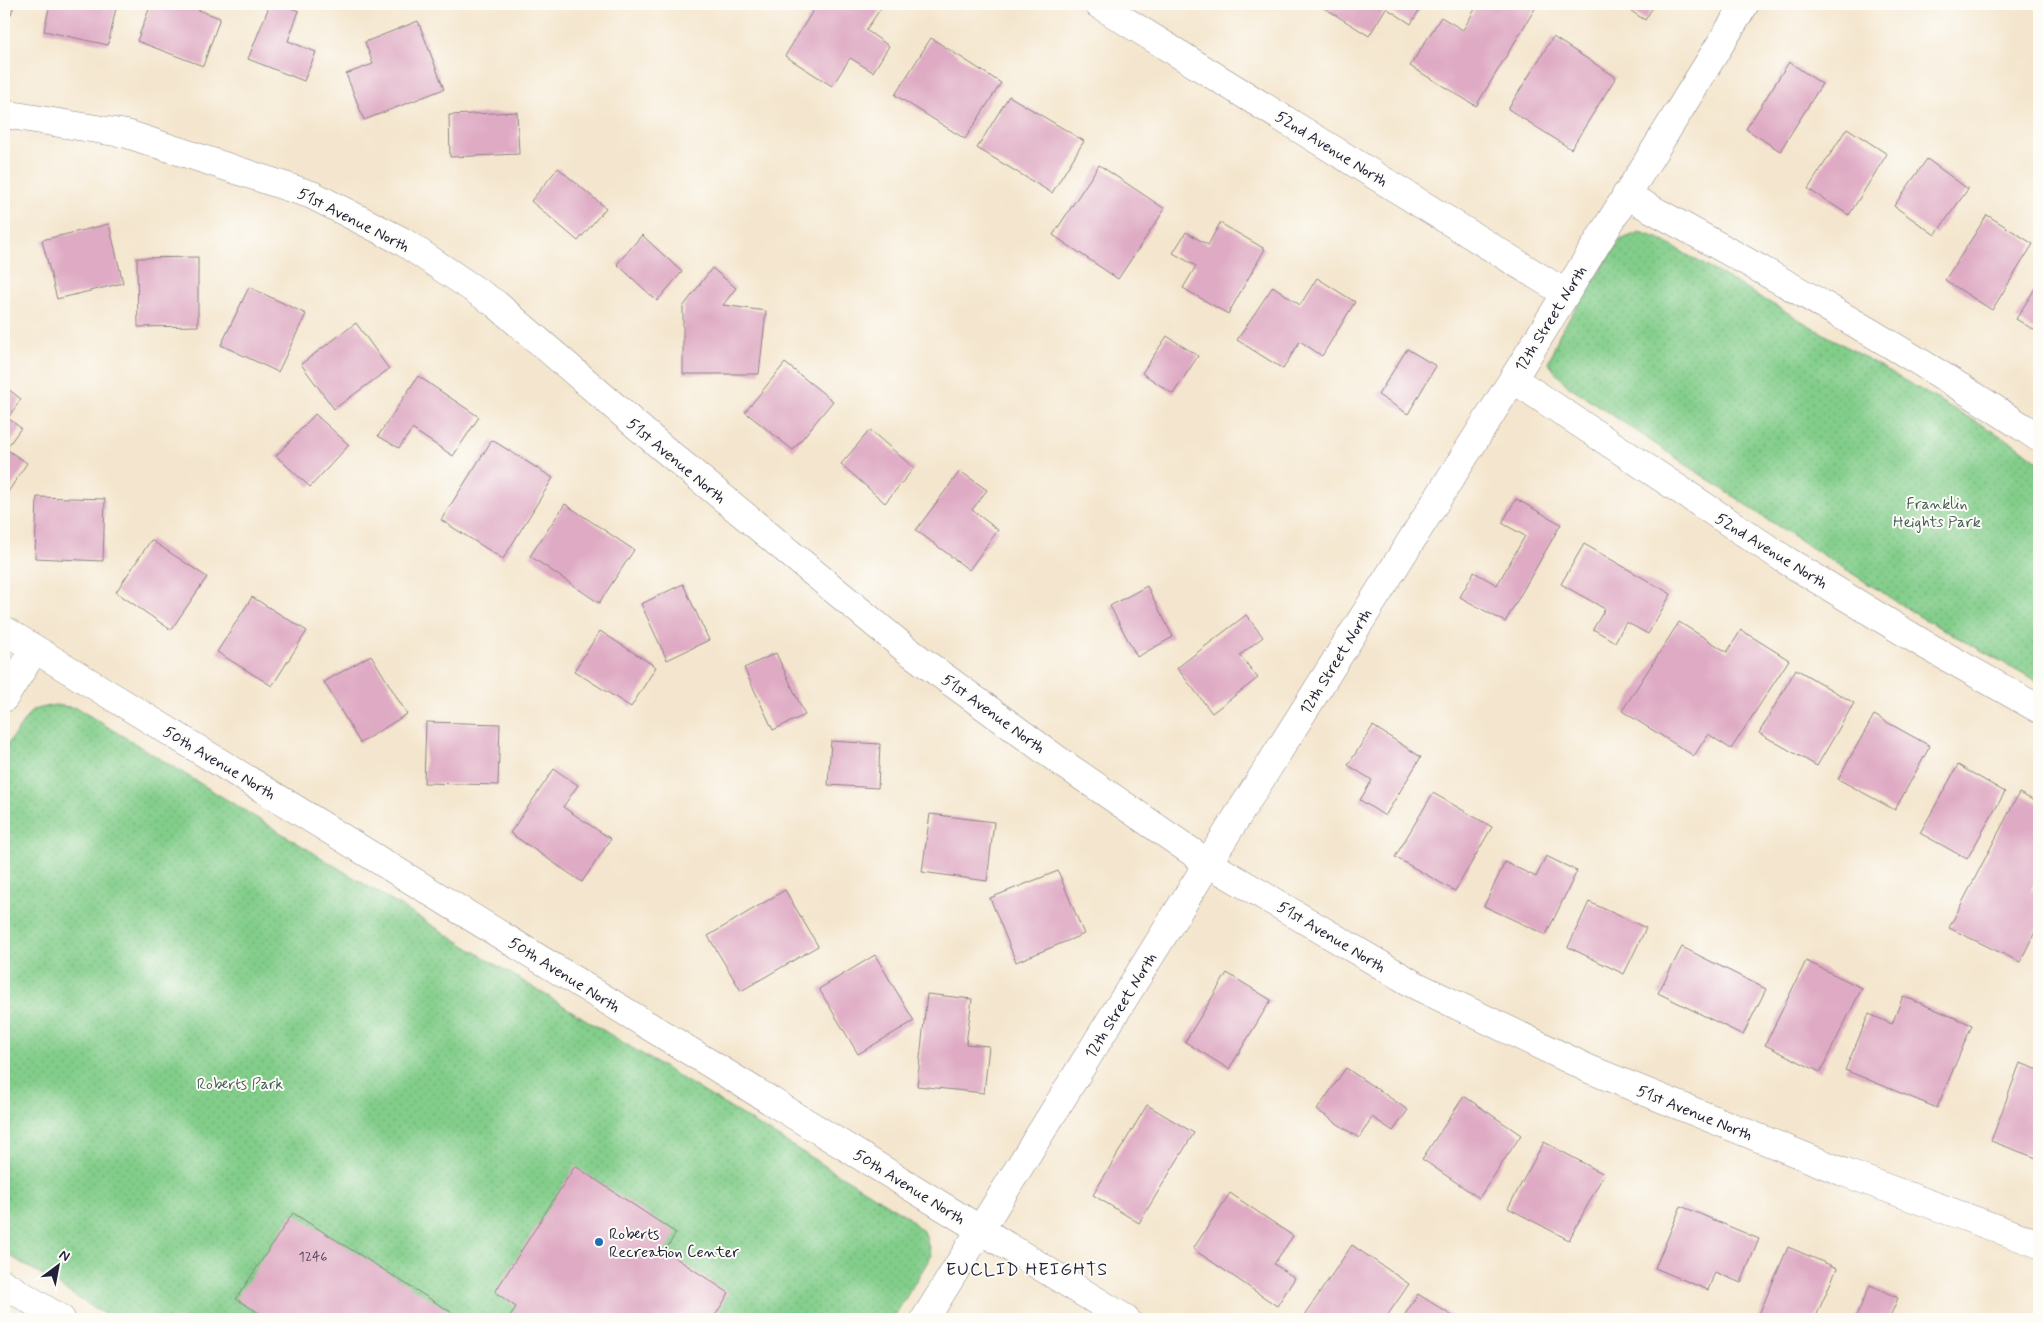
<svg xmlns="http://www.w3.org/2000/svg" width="2043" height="1323" font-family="Mynerve,sans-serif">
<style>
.park{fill:url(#park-dots);stroke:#527862}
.building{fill:#dfabc4}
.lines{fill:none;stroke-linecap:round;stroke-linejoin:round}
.minor-casing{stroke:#8b8484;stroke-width:29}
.minor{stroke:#fff;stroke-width:28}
.poi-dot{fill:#1f6fb2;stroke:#fdfcf7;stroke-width:2}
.labels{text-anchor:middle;stroke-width:4;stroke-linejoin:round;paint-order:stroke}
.number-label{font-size:14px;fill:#51445d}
.street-label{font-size:16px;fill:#22223b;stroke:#fdfcf7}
.park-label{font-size:16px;fill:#445e57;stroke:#fdfcf7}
.poi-label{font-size:16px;fill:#22223b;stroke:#fdfcf7;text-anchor:start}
.neighbourhood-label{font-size:18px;letter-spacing:1px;fill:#22223b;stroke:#fdfcf7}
</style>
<defs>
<pattern id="park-dots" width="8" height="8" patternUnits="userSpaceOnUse" patternTransform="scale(1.25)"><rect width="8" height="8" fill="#82cd8a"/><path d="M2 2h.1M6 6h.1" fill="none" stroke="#70b078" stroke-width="1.8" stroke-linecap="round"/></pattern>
</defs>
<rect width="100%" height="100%" fill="#fdfcf7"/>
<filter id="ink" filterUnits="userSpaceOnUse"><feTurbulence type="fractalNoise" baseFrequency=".02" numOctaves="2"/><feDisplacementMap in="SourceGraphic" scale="10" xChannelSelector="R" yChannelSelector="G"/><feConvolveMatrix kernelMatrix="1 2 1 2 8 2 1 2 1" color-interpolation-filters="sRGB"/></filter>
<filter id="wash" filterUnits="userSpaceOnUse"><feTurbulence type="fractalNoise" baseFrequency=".0096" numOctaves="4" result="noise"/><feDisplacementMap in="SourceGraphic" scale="20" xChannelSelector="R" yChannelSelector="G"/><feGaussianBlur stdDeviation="1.12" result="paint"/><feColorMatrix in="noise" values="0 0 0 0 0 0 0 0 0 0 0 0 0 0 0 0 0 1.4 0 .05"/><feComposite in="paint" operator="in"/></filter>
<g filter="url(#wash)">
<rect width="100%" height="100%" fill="#f4e6ce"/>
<path class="park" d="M1640,232L1658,238L2018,446L2039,462V682L1922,618L1773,523L1566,384L1548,363L1560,333L1620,240Z
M55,705L77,708L905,1215L925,1233L931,1256L893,1319H112L4,1252V749L32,710Z"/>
<g id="blocks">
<path class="building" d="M4,4H15L10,16L4,14Z
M50,4H117L108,45L44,31Z
M151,4H201L198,10L220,18L203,66L137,41Z
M270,4H279L299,11L288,41L316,52L304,81L248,59Z
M817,4L883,5L866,30L889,46L873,72L850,58L832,86L785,56Z
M1318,4H1423L1411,24L1386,8L1369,36Z
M1478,4H1531L1536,7L1476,106L1410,66L1441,17L1463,30Z
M1620,4H1655L1645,20Z
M418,21L444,89L364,120L346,74L373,64L365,42Z
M1553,37L1616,77L1571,149L1508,109Z
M931,38L1001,83L965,139L895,95Z
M1789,62L1822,84L1780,151L1746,129Z
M1009,96L1084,141L1052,193L977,148Z
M517,112L519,154L450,157L449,115Z
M1847,128L1887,154L1849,215L1808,189Z
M1927,159L1968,189L1935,235L1894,206Z
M1099,165L1165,209L1118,279L1053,235Z
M558,168L606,208L578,241L531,201Z
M1987,215L2033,244L1992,310L1945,280Z
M1220,223L1265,249L1228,314L1183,288L1196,266L1173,253L1186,232L1208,245Z
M109,224L123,283L57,299L42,240Z
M642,235L682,272L657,301L617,264Z
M198,257V326L138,327L137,258Z
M712,268L736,288L723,305L766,311L759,374H683V307Z
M1317,278L1355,302L1322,356L1300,341L1283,369L1237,340L1273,286L1300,305Z
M2039,282V333L2016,319Z
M249,287L306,314L278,372L221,345Z
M356,323L389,369L334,409L301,364Z
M1167,336L1198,356L1173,394L1142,373Z
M1407,349L1436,366L1408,414L1378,395Z
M785,363L833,401L793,450L745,412Z
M418,376L479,417L453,456L412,429L399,448L378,436Z
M4,386L21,399L8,418L21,428L6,449L27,463L4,498Z
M315,414L349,445L310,487L276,456Z
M870,430L914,468L885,503L841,464Z
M492,440L553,478L503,559L441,520Z
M960,471L987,490L972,510L998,530L969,570L916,530Z
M37,497L105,499L103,561L35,558Z
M1516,499L1561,524L1505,622L1460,597L1474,572L1497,585L1525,536L1502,523Z
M565,504L634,550L599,603L530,556Z
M151,540L207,577L171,630L116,592Z
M1584,544L1671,594L1648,634L1626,622L1615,642L1593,629L1605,609L1561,584Z
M683,584L709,640L667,660L641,604Z
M1147,586L1173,637L1137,657L1110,606Z
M252,597L307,631L272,686L217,652Z
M1246,615L1263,637L1240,655L1258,678L1212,713L1177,668Z
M1679,622L1727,652L1741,630L1789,660L1731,749L1708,734L1694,756L1622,711Z
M600,631L656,667L631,707L574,671Z
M776,653L805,715L773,730L744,668Z
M371,655L407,714L360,743L324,682Z
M1796,669L1854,703L1817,766L1759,733Z
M1874,715L1930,746L1895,810L1838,779Z
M426,722L500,724L498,785L424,783Z
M1373,726L1421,757L1385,816L1360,800L1372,780L1348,765Z
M831,741L880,744L878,788L828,785Z
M1958,765L2005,792L1967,859L1920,833Z
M554,769L578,785L563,807L611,839L582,882L510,833Z
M1433,793L1492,827L1455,891L1395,857Z
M2019,793L2039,803V874L2031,890L2039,895V924L2020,962L1949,928Z
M930,814L994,822L987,881L922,872Z
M1546,856L1577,871L1546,935L1484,906L1505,862L1536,877Z
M1058,871L1084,934L1016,962L990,898Z
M785,890L818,946L741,991L708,936Z
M1589,902L1646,928L1624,974L1568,947Z
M1682,947L1766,989L1743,1035L1658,993Z
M875,955L914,1021L858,1054L819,989Z
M1806,961L1862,988L1820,1072L1765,1045Z
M1227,973L1271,1000L1229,1069L1185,1042Z
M927,994L972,999L966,1044L989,1046L984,1093L917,1086Z
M1903,996L1972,1025L1937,1108L1845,1070L1869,1014L1892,1024Z
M2020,1063L2039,1070V1159L1991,1141Z
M1346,1068L1408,1110L1393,1131L1372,1117L1359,1138L1317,1110Z
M1464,1096L1521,1135L1479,1198L1422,1159Z
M1147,1105L1194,1133L1139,1223L1093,1195Z
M1544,1142L1604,1174L1569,1240L1508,1208Z
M575,1166L676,1233L665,1251L729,1293L713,1319H509L516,1307L495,1292Z
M1230,1193L1293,1236L1274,1264L1295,1278L1277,1306L1193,1249Z
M1681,1206L1759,1239L1741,1283L1715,1272L1708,1290L1655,1268Z
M293,1213L462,1319H269L236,1299Z
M1352,1245L1409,1284L1385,1319H1302Z
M1788,1247L1837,1268L1815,1319H1757Z
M1870,1285L1898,1298L1889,1319H1855Z
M1418,1294L1457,1319H1402Z"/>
</g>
</g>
<g filter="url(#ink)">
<use href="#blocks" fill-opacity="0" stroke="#8b8484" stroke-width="1"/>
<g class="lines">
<g class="minor-casing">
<path id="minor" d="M1098,4L1565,293
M4,114L127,134L312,195L402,241L496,304L658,444L907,650L1058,760L1208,863L1415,985L1589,1069L1843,1172L2039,1244
M1626,195C1767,272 1906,349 2039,438
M1513,379L1784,559L1922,643L2039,709
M4,630L1126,1319
M4,698L35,649
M4,1284L61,1319
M925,1319L1208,863L1513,379L1745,4"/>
</g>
<use href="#minor" class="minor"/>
</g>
</g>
<circle class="poi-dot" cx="599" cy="1242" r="5"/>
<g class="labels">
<g class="number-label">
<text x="313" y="1261">1246</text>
</g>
<g class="street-label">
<text transform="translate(1332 148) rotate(32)" y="6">52nd Avenue North</text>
<text transform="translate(354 219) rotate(27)" y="6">51st Avenue North</text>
<text transform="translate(1550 318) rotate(-58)" y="6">12th Street North</text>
<text transform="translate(677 460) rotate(40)" y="6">51st Avenue North</text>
<text transform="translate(1772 550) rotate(32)" y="6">52nd Avenue North</text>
<text transform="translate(1335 661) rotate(-58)" y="6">12th Street North</text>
<text transform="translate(994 713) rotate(36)" y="6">51st Avenue North</text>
<text transform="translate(220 762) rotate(31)" y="6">50th Avenue North</text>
<text transform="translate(1332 936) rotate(31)" y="6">51st Avenue North</text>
<text transform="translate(565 974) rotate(32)" y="6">50th Avenue North</text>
<text transform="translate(1120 1005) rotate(-58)" y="6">12th Street North</text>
<text transform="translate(1695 1112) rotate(22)" y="6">51st Avenue North</text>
<text transform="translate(910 1186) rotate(32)" y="6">50th Avenue North</text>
</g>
<g class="park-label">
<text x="1937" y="509">Franklin<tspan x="1937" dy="18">Heights Park</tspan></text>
<text x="240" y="1089">Roberts Park</text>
</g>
<g class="poi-label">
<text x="609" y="1239">Roberts<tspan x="609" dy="18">Recreation Center</tspan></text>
</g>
<g class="neighbourhood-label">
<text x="1027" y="1275">EUCLID HEIGHTS</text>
</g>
</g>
<rect width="2043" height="1323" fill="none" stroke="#fdfcf7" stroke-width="20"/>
<g transform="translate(58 1266) rotate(32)" stroke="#fdfcf7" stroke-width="4" paint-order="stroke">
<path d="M0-4L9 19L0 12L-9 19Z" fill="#22223b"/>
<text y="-8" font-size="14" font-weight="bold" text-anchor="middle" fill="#22223b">N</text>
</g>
</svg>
